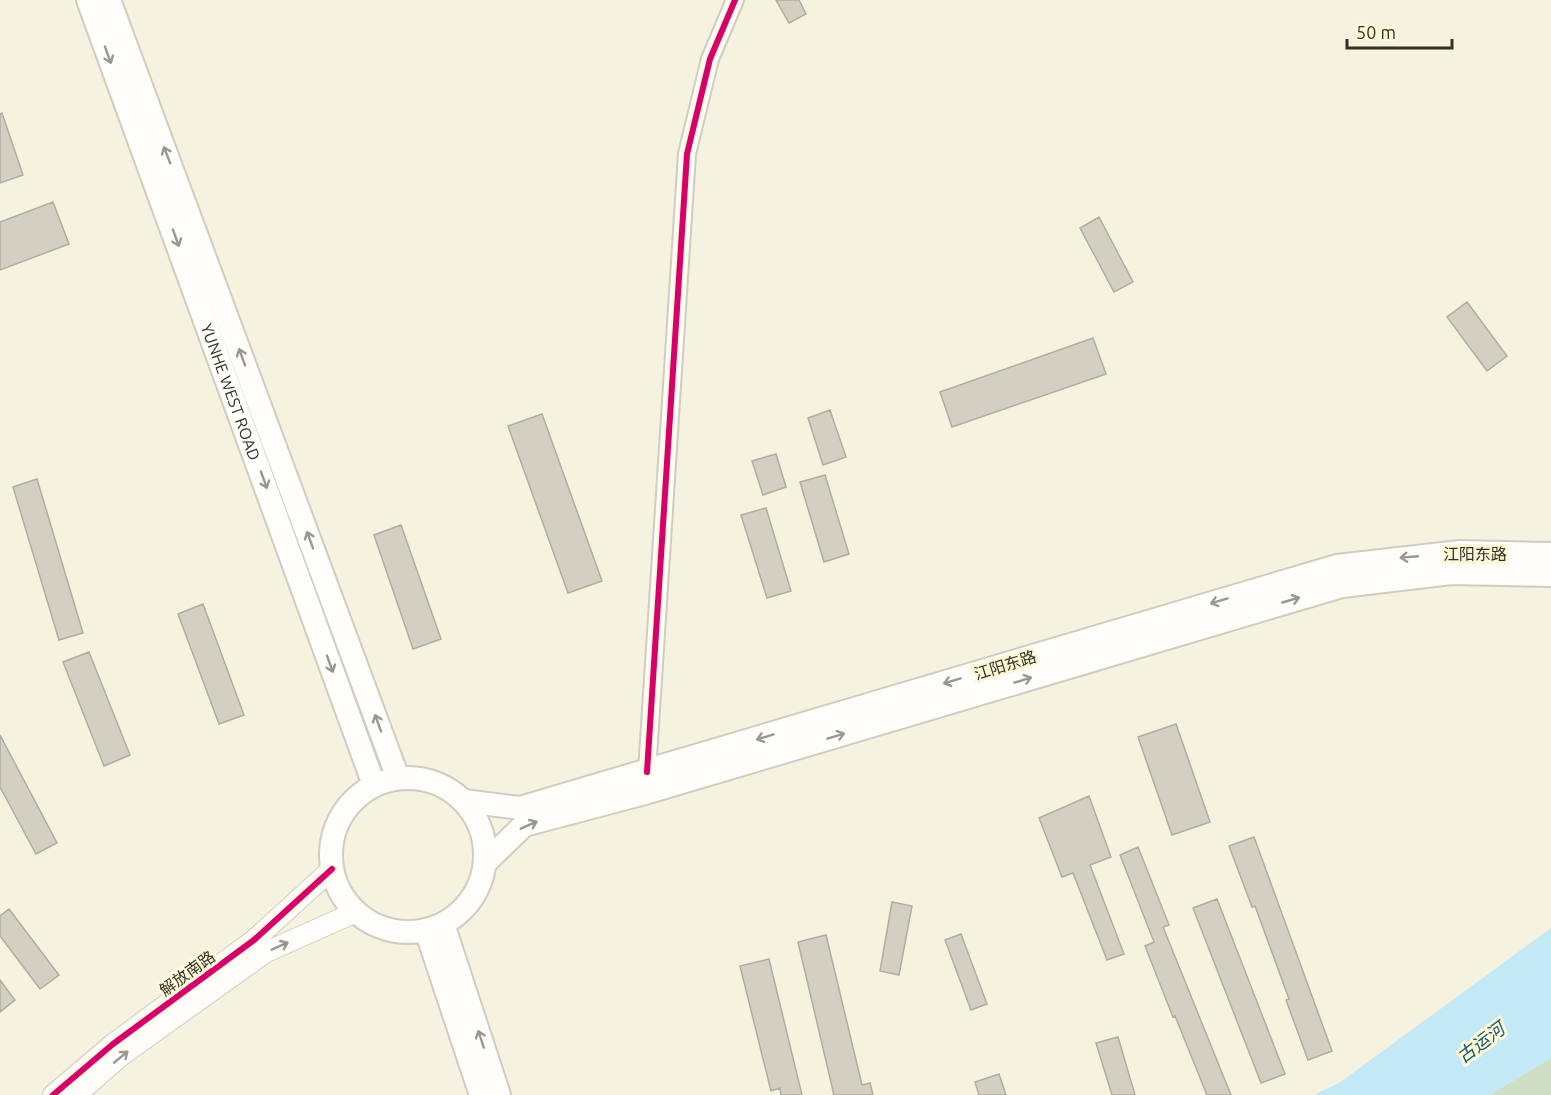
<svg xmlns="http://www.w3.org/2000/svg" width="1551" height="1095" font-family="Ubuntu,'Noto Sans SC',sans-serif">
<style>
.green{fill:#cedec7}
.water{fill:#c4e9f6}
.building{fill:#d2d0c2;stroke:#afada0;stroke-width:1.5}
.lines{fill:none;stroke-linecap:round;stroke-linejoin:round}
.minor-casing{stroke:#d0cdc0;stroke-width:20}
.tertiary-casing{stroke:#d0cdc0;stroke-width:22}
.secondary-casing{stroke:#d0cdc0;stroke-width:26}
.minor{stroke:#fefdfa;stroke-width:16}
.tertiary{stroke:#fefdfa;stroke-width:20}
.secondary{stroke:#fefdfa;stroke-width:22}
.cycleway-casing{stroke:#fdf8d8;stroke-width:10}
.cycleway{stroke:#d6006c;stroke-width:6}
.oneway{stroke:#989790}
.labels{text-anchor:middle;stroke-width:6;stroke-linejoin:round;paint-order:stroke}
.street-label{font-size:16px;fill:#333125;stroke:#fdf8d8}
.water-label{font-size:18px;font-style:italic;fill:#145872;stroke:#fdf8d8}
</style>
<rect width="100%" height="100%" fill="#f5f2e0"/>
<path class="green" d="M1551,1058V1095H1489Z"/>
<path class="water" d="M1551,928V1058L1489,1095H1314L1339,1083Z"/>
<path class="building" d="M776,0H799L806,14L789,23Z
M2,113L23,175L0,183V114Z
M53,202L69,244L0,270V222Z
M1099,217L1133,282L1114,292L1080,228Z
M1467,302L1507,356L1487,371L1447,317Z
M1093,338L1106,374L952,427L940,392Z
M830,410L846,457L823,465L808,418Z
M542,414L602,581L568,593L508,426Z
M776,454L786,487L763,495L752,461Z
M825,475L849,554L824,562L800,482Z
M37,479L83,633L59,640L13,487Z
M766,508L791,591L767,598L741,515Z
M401,525L441,639L413,649L374,535Z
M203,604L244,715L219,724L178,614Z
M89,652L130,755L104,766L63,662Z
M1176,724L1210,822L1172,835L1138,737Z
M0,735L57,843L36,854L0,787Z
M1089,796L1111,857L1090,865L1124,954L1107,960L1073,873L1062,877L1039,818Z
M1254,837L1332,1051L1308,1060L1286,1000L1289,999L1255,906L1252,907L1229,846Z
M1138,847L1169,925L1163,927L1231,1095H1207L1175,1016L1173,1017L1145,946L1154,942L1120,855Z
M1217,899L1285,1074L1261,1083L1193,908Z
M892,902L912,906L899,975L880,971Z
M9,909L59,975L40,989L0,936V916Z
M961,934L987,1004L971,1010L945,940Z
M826,935L862,1085L870,1083L873,1095H834L798,942Z
M769,959L802,1095H781L780,1088L771,1091L740,966Z
M0,980L15,1000L0,1012Z
M1118,1037L1135,1095H1112L1096,1043Z
M999,1074L1006,1095H979L975,1082Z"/>
<g class="lines">
<g class="minor-casing">
<path id="minor" d="M647,772L687,154L710,59L735,0"/>
</g>
<g class="tertiary-casing">
<path id="tertiary" d="M53,1095L113,1044L254,940L332,869
M76,1095L122,1055L266,952L356,912"/>
</g>
<g class="secondary-casing">
<g id="secondary">
<path id="s1" d="M88,0L374,785"/>
<path d="M109,0L398,778"/>
<circle cx="408" cy="855" r="77"/>
<path d="M464,801L520,808L1337,566L1460,552L1551,554"/>
<path d="M485,863L524,825L645,793L1342,586L1451,573L1551,575"/>
<path d="M443,924L499,1095"/>
<path d="M426,930L481,1095"/>
</g>
</g>
<use href="#minor" class="minor"/>
<use href="#tertiary" class="tertiary"/>
<use href="#secondary" class="secondary"/>
<g class="cycleway-casing">
<path id="cycleway" d="M647,772L687,154L710,59L735,0
M53,1095L113,1044L254,940L332,869"/>
</g>
<use href="#cycleway" class="cycleway"/>
</g>
<defs><path id="oneway-shaft" d="M-6 0H5M1.5-3L5.5 0L1.5 3" fill="none" stroke-width="1.6" stroke-linecap="round" stroke-linejoin="round" transform="scale(1.5)"/></defs>
<g class="oneway">
<use href="#oneway-shaft" transform="translate(108 55) rotate(70)"/>
<use href="#oneway-shaft" transform="translate(167 155) rotate(-111)"/>
<use href="#oneway-shaft" transform="translate(176 238) rotate(70)"/>
<use href="#oneway-shaft" transform="translate(242 357) rotate(-110)"/>
<use href="#oneway-shaft" transform="translate(264 480) rotate(70)"/>
<use href="#oneway-shaft" transform="translate(310 540) rotate(-110)"/>
<use href="#oneway-shaft" transform="translate(1409 557) rotate(175)"/>
<use href="#oneway-shaft" transform="translate(1291 600) rotate(-16)"/>
<use href="#oneway-shaft" transform="translate(1219 601) rotate(163)"/>
<use href="#oneway-shaft" transform="translate(330 664) rotate(70)"/>
<use href="#oneway-shaft" transform="translate(1023 680) rotate(-17)"/>
<use href="#oneway-shaft" transform="translate(952 681) rotate(163)"/>
<use href="#oneway-shaft" transform="translate(378 723) rotate(-110)"/>
<use href="#oneway-shaft" transform="translate(836 736) rotate(-17)"/>
<use href="#oneway-shaft" transform="translate(765 737) rotate(163)"/>
<use href="#oneway-shaft" transform="translate(529 825) rotate(-24)"/>
<use href="#oneway-shaft" transform="translate(280 946) rotate(-24)"/>
<use href="#oneway-shaft" transform="translate(481 1039) rotate(-108)"/>
<use href="#oneway-shaft" transform="translate(121 1057) rotate(-39)"/>
</g>
<g class="labels">
<g class="street-label">
<text dy="6" stroke="none"><textPath href="#s1" startOffset="417">YUNHE WEST ROAD</textPath></text>
<text x="1475" y="560">江阳东路</text>
<text transform="translate(1005 665) rotate(-17)" y="6">江阳东路</text>
<text transform="translate(187 973) rotate(-36)" y="6">解放南路</text>
</g>
<g class="water-label">
<text transform="translate(1481 1043) rotate(-37)" y="6">古运河</text>
</g>
</g>
<path d="M1347 39v9h105v-9" fill="none" stroke="#333125" stroke-width="3"/>
<text x="1356" y="39" font-size="18" fill="#333125" stroke="#fdf8d8" stroke-width="4.5" paint-order="stroke">50 m</text>
</svg>
